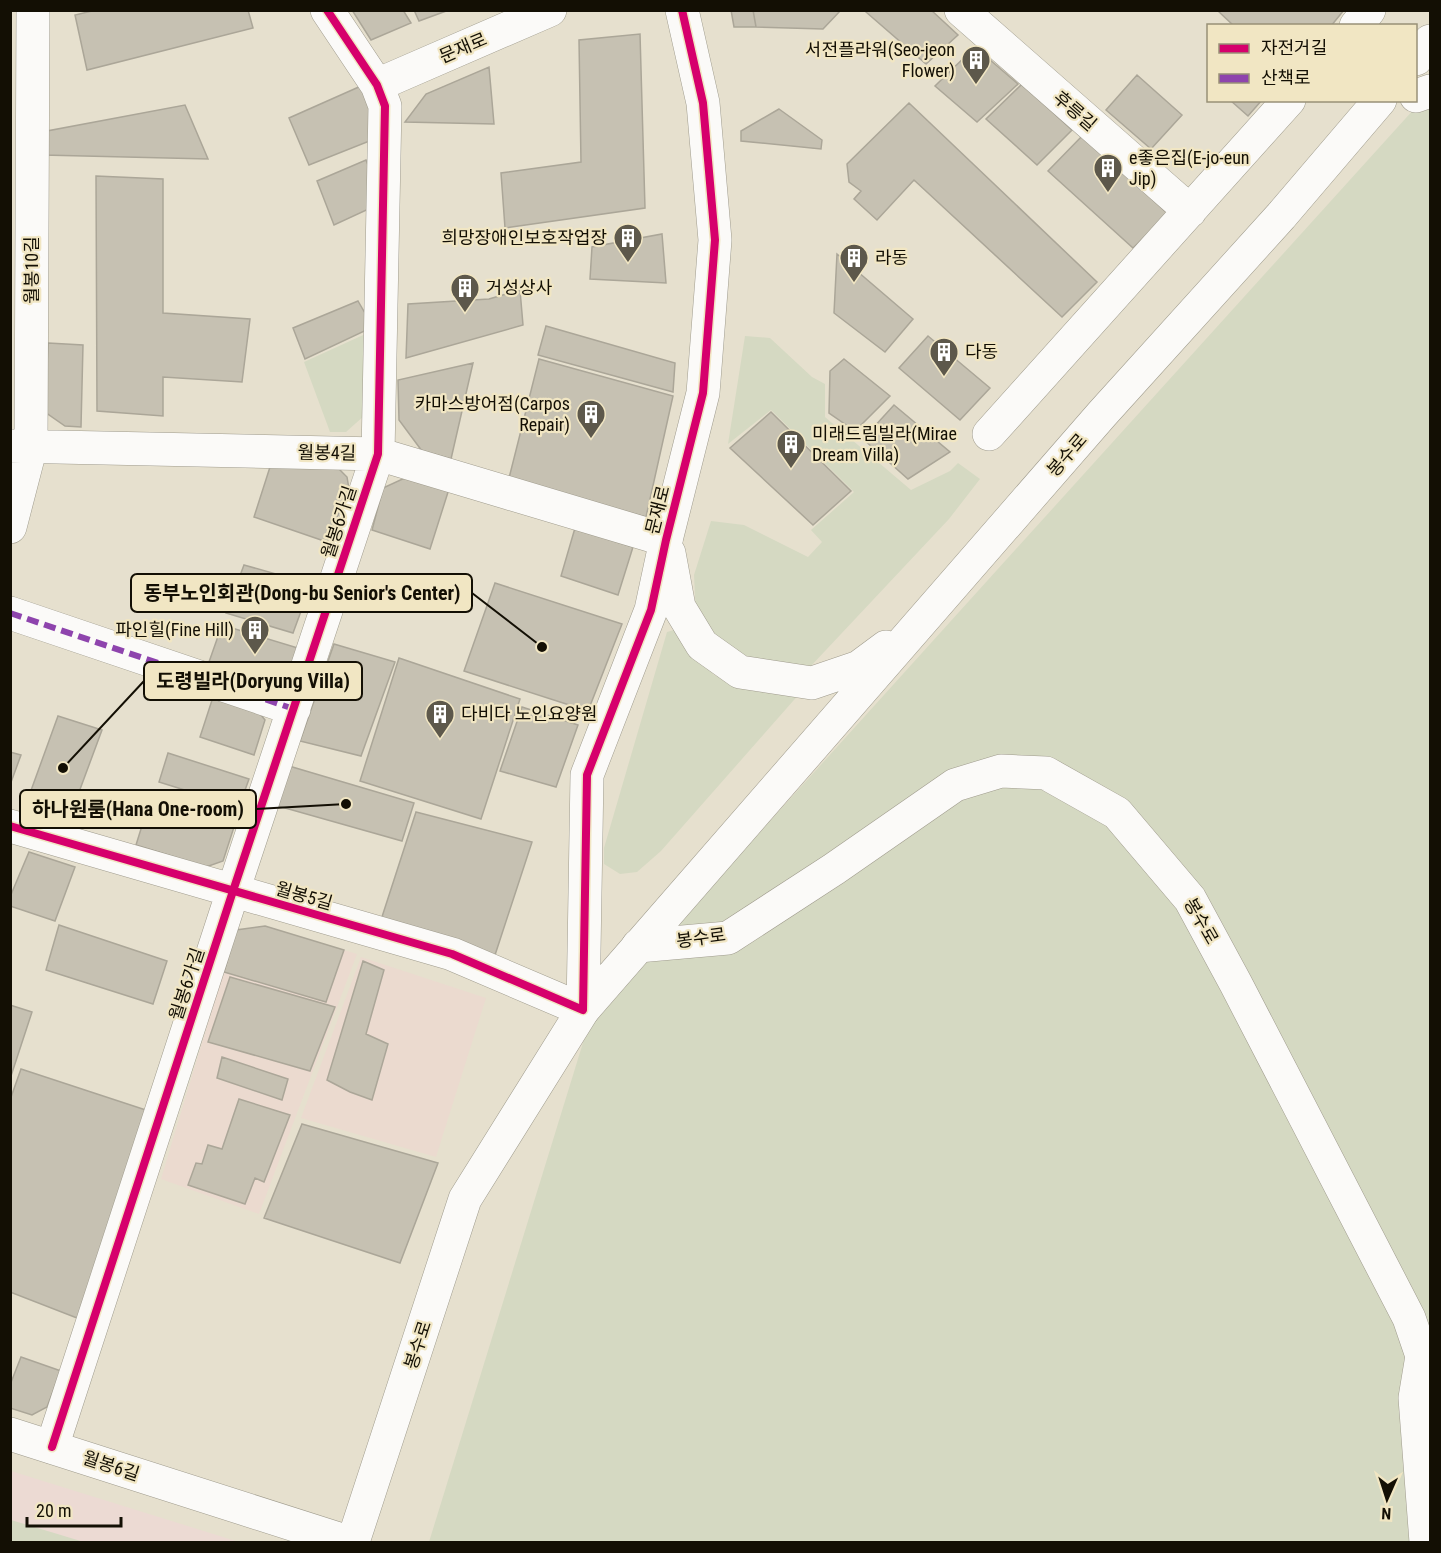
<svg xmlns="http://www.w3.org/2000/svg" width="1441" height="1553" font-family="'Roboto Condensed','Noto Sans KR',sans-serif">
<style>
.industrial{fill:#ebdacf}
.education{fill:#ecdad3}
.green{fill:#d5d9c2}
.building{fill:#c6c1b2;stroke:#aba698;stroke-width:1.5}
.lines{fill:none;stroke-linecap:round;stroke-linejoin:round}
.street-casing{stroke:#9f9b8d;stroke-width:34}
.secondary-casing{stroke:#9f9b8d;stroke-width:34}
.street{stroke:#fbfaf8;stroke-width:33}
.secondary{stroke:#fbfaf8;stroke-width:33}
.quiet{stroke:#8e44ad;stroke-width:6;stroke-dasharray:12 6;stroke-linecap:butt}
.cycleway-casing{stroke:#f1e6c3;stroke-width:11}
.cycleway{stroke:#d6006c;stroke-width:8}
.labels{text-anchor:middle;stroke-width:4.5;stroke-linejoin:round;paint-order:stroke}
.street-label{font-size:18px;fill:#130f04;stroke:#f1e6c3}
.poi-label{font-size:18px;fill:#130f04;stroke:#f1e6c3;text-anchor:start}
.leader{fill:none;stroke:#130f04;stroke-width:2}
.callout-dot{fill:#130f04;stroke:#f1e6c3;stroke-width:2}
.callout{fill:#f1e6c3;stroke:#130f04;stroke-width:2}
.callout-label{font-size:20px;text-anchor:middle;font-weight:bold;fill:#130f04}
</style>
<rect width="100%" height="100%" fill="#e6e0ce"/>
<path class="industrial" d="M265,926L357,954L259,1214L161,1179L236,930Z
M361,957L486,998L436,1157L301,1118Z"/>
<path class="education" d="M11,1471L239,1542H11Z"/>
<path class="green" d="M1430,102V1542H429L590,1020L1415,108Z
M372,331L365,415L346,432H330L304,362Z
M745,336L770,338L812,377L825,384V417L911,490L950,471L958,463L980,479L949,519L810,667L760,664L713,642L696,617L694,575L711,521L744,525L808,557L822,542L811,530L854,492L771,410L728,444Z
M674,630L714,675L758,692H801L661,851L637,872L620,874L604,864V848L667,632Z
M10,1520H11L84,1542H11Z"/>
<path class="building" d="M96,10H248L253,28L87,70L75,15Z
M352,10H403L411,23L371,40Z
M414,10H449L419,21Z
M731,10H753L756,27H734Z
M753,10H841L823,29L756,27Z
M868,10H931L958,35L926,64L866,12Z
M1217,10H1344L1331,26H1234Z
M640,34L645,208L505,228L501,173L581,162L579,40Z
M975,47L1018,84L977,122L935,86Z
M489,67L494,124L405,122L426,94Z
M1137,75L1182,115L1151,149L1106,110Z
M1022,84L1072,130L1037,165L986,119Z
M361,86L374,105L372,140L309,165L289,118Z
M1230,100H1262L1248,116Z
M909,103L1097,282L1062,317L914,180L877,220L854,199L861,191L849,182L847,164Z
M185,105L208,159L43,155L47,131Z
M779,109L822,140L821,149L741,141V131Z
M1083,135L1168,214L1133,248L1048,171Z
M366,160L378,191L373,207L334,225L317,181Z
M96,176L163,179V313L250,319L242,382L163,377V416L97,411Z
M662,234L666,283L590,279L592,247Z
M837,254L913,319L885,352L834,313Z
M520,290L523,325L406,358L408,304L489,299Z
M358,301L373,327L305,359L293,328Z
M546,326L675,363L673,392L538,355Z
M928,336L990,388L960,420L899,368Z
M48,343L83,345L81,427L65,426L45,412Z
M539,359L673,396L646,517L508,482Z
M844,359L890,396L855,431L829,413L830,371Z
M473,363L451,459L422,451L399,420L398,380Z
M894,405L950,452L908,479L863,439Z
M771,412L851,491L813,525L730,448Z
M270,467L338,468L347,477L349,489L327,542L254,517Z
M409,476L449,489L430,549L372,530L383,488Z
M575,528L633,547L618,595L561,576Z
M244,565L311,584L293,633L226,613Z
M495,583L622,624L588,711L464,671Z
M222,625L301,649L287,686L209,662Z
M334,644L395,662L361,756L300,741Z
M399,658L520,699L481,819L360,781Z
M215,691L253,705L265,720L254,755L200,737Z
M522,707L578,725L556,787L500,771Z
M58,716L102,730L69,819L25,807Z
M10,752L21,755L10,785Z
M168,753L249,779L239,807L159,782Z
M289,766L414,803L402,841L278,806Z
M150,800L234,827L223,861L206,867L136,845Z
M416,812L532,842L495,955L380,923Z
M29,852L75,867L55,921L10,906V897Z
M59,925L167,961L153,1004L46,970Z
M265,926L344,950L326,1002L224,972L236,930Z
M363,961L384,970L366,1034L388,1044L372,1100L350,1092L327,1080Z
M230,977L335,1007L310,1071L208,1042Z
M10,1005L32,1012L10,1079Z
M222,1057L288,1079L282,1100L217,1078Z
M21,1069L161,1115L95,1325L10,1292V1100Z
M239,1099L290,1115L264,1182L255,1178L245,1204L188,1185L196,1163L202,1164L208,1145L222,1149Z
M302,1124L438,1163L400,1263L264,1218Z
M21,1357L61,1371L47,1407L32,1415L10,1408V1385Z"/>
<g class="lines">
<g class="street-casing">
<path id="street" d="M961,10L1190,211
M1356,26L1369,10
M377,85L550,10
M989,434L1289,100
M10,446L378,454L666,540
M10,527L31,446L33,10
M10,613L294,709
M10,826L452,954L583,1010
M638,946L728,938L834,869L955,785L1001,771L1046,773L1117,813L1190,899L1236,984L1409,1318L1422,1356L1415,1398L1426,1542
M52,1447L233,891L378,454L385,106L377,85L327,10"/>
</g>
<g class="secondary-casing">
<path id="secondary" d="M1416,59L1430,41
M1416,96L1430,91
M669,553L679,607L702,645L740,672L812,683L859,667L886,647
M583,1010L587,775L651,610L666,540L703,393L715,240L703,103L682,10
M10,1434L348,1542
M353,1542L465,1199L583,1010L1102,414L1281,216L1380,100"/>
</g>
<use href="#street" class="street"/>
<use href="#secondary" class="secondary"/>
<path class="quiet" d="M10,613L294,709"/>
<g class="cycleway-casing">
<path id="cycleway" d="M10,826L452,954L583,1010L587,775L651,610L666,540L703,393L715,240L703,103L682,10
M52,1447L233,891L378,454L385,106L377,85L327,10"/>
</g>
<use href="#cycleway" class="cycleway"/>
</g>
<defs>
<g id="building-pin" transform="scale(1.5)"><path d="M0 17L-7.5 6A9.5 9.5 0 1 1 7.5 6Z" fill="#5d584b" stroke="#f1e6c3"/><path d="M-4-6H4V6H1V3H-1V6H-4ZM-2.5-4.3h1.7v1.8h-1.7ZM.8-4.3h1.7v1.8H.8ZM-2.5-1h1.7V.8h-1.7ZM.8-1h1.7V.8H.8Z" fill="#fff"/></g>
</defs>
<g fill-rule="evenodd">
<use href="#building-pin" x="976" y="60"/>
<use href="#building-pin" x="1108" y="168"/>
<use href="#building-pin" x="628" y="238"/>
<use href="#building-pin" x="854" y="258"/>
<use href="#building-pin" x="465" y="288"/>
<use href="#building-pin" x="944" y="352"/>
<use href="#building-pin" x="591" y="414"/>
<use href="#building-pin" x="791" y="444"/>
<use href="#building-pin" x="255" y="630"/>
<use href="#building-pin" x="440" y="714"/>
</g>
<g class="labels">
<g class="street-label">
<text transform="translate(463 48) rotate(-23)" y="6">문재로</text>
<text transform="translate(1075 111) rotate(41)" y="6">후릉길</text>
<text transform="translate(32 270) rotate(-90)" y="6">월봉10길</text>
<text transform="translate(327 453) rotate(1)" y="6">월봉4길</text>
<text transform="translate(1067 455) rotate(-49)" y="6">봉수로</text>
<text transform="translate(658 510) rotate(-76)" y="6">문재로</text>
<text transform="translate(339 522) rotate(-72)" y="6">월봉6가길</text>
<text transform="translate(304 896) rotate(16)" y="6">월봉5길</text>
<text transform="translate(1201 921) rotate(60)" y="6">봉수로</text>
<text transform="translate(701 938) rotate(-8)" y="6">봉수로</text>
<text transform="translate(187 984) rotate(-72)" y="6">월봉6가길</text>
<text transform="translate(418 1345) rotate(-72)" y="6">봉수로</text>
<text transform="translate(111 1466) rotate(18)" y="6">월봉6길</text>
</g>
<g class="poi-label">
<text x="955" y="56" text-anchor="end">서전플라워(Seo-jeon<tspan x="955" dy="21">Flower)</tspan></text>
<text x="1129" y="164">e좋은집(E-jo-eun<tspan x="1129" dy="21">Jip)</tspan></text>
<text x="607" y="244" text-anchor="end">희망장애인보호작업장</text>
<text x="875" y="264">라동</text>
<text x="486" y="294">거성상사</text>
<text x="965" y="358">다동</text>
<text x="570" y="410" text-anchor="end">카마스방어점(Carpos<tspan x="570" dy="21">Repair)</tspan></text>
<text x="812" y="440">미래드림빌라(Mirae<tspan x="812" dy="21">Dream Villa)</tspan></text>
<text x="234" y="636" text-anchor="end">파인힐(Fine Hill)</text>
<text x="461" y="720">다비다 노인요양원</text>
</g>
</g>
<path class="leader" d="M542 647L472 593M63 768L144 681M346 804L256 809"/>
<g class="callout-dot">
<circle cx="542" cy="647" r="6"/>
<circle cx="63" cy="768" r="6"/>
<circle cx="346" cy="804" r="6"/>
</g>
<g class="callout">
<rect x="131" y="574" width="341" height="38" rx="6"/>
<rect x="144" y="662" width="218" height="38" rx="6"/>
<rect x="20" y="790" width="236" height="38" rx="6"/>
</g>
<g class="callout-label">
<text x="302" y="600">동부노인회관(Dong-bu Senior's Center)</text>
<text x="253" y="688">도령빌라(Doryung Villa)</text>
<text x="138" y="816">하나원룸(Hana One-room)</text>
</g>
<rect width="1441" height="1553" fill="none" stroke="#130f04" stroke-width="24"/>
<rect x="1207" y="24" width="210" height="78" fill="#f1e6c3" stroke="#989077" stroke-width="1.5"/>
<rect x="1219" y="44" width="30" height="9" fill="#d6006c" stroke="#989077" stroke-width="1.5"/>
<text x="1261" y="54" font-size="18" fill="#130f04">자전거길</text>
<rect x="1219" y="74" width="30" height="9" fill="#8e44ad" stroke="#989077" stroke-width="1.5"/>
<text x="1261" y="84" font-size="18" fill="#130f04">산책로</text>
<g transform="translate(1387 1499) rotate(183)" stroke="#f1e6c3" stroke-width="4.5" paint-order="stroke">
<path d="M0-4.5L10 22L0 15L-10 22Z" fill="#130f04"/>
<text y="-9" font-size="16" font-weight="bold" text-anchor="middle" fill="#130f04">N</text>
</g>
<path d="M27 1517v9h94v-9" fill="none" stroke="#130f04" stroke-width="3"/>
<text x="36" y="1517" font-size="18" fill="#130f04" stroke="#f1e6c3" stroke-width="4.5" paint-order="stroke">20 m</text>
</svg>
